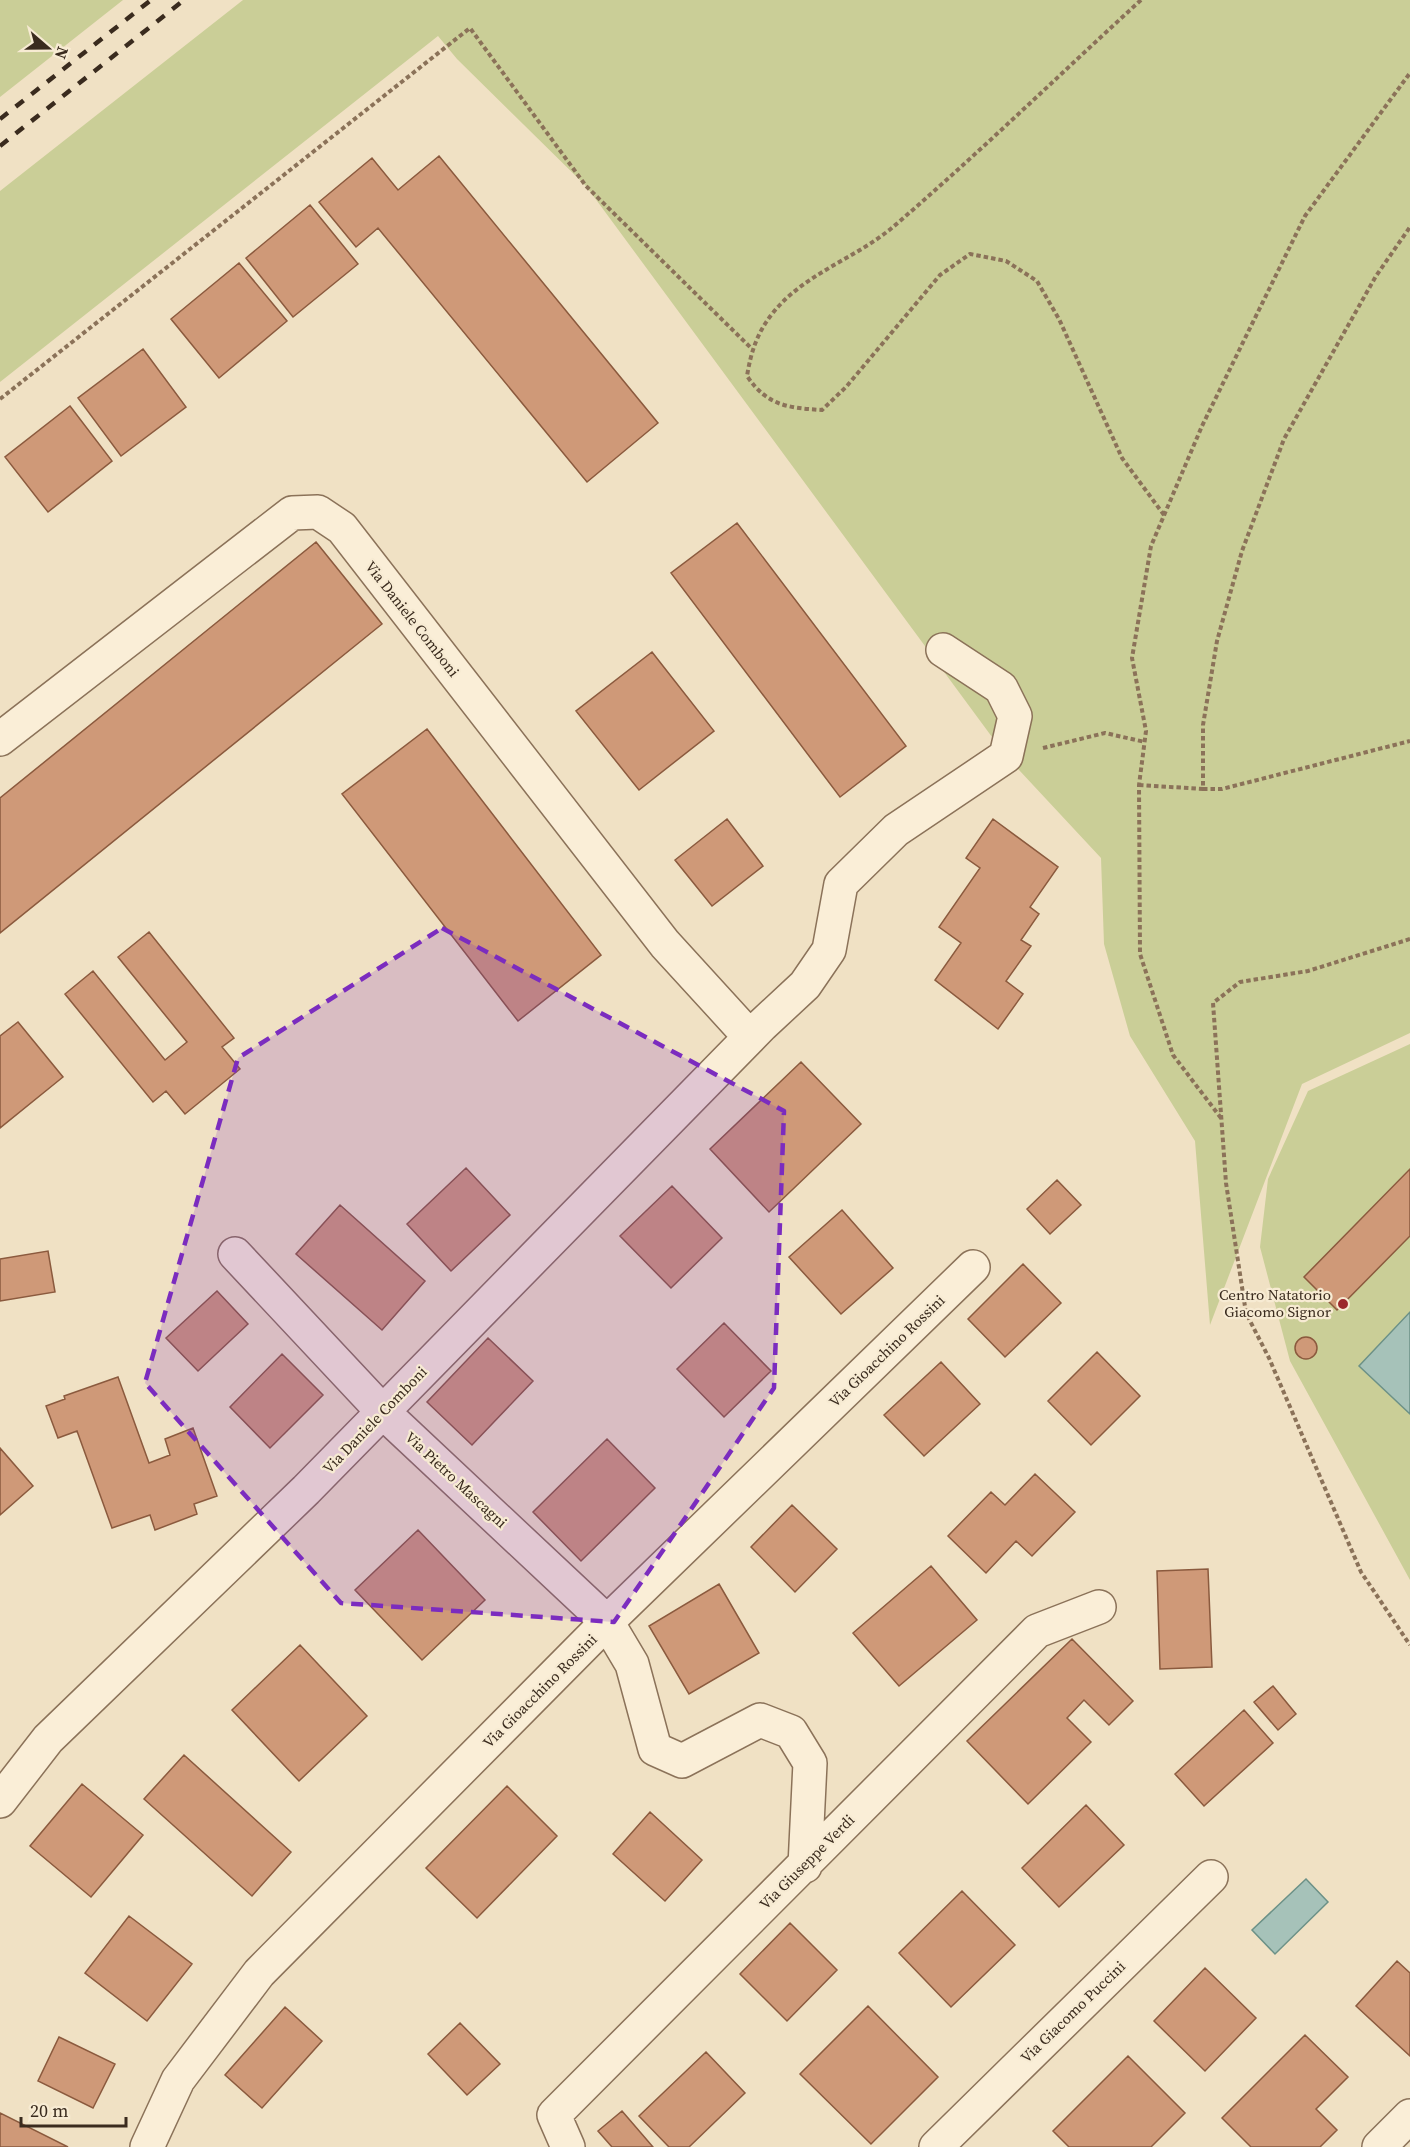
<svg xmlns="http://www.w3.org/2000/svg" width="1410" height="2147" font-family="'Source Serif 4',serif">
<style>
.green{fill:#cace97}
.water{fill:#a6c2b9;stroke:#6c9187;stroke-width:1.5}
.building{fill:#cf9978;stroke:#8b5a3e;stroke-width:1.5}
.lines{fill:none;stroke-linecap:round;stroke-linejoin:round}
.minor-casing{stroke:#8b7259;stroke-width:36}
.path{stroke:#8b7259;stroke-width:4;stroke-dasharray:4.5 3;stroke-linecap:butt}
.minor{stroke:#faeed7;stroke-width:33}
.rail{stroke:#3a2b1e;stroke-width:4.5;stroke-dasharray:10 10;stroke-linecap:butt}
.marked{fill:#7b2cbf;fill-opacity:0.2;stroke:#7b2cbf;stroke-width:4.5;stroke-dasharray:12 8;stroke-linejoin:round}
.poi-dot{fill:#9c272c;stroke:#f7ebd3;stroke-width:2}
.labels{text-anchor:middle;stroke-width:4.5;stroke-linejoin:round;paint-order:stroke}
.street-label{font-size:15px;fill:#3a2b1e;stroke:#f7ebd3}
.poi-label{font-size:15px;fill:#3a2b1e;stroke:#f7ebd3;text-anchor:end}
</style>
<rect width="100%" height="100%" fill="#f0e1c4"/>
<path class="green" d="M0,0H123L0,97Z
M243,0H1410V1033L1302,1084L1210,1325L1195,1141L1130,1036L1104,944L1101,858L1006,756L586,186L457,59L438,36L0,382V191Z
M1410,1044V1580L1290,1361L1260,1247L1268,1179L1308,1091Z"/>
<path class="water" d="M1410,1312V1414L1359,1366Z
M1306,1879L1328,1902L1275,1954L1252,1930Z"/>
<path class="building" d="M439,156L658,423L587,482L378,228L356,247L319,202L372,158L398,190Z
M310,205L358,264L293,317L246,258Z
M239,263L287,321L219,378L171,319Z
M143,349L186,407L121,456L78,398Z
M70,406L112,461L48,512L5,457Z
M737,523L906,746L840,797L671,573Z
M316,542L382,624L0,933V798Z
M652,652L714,731L639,790L576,711Z
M427,729L601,955L518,1021L342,794Z
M727,819L763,866L712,906L675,860Z
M993,819L1058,867L1030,907L1039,914L1021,940L1031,946L1006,981L1023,994L998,1029L935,980L961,943L939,927L980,868L966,858Z
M149,932L234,1038L222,1047L240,1069L185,1114L166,1091L153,1102L65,994L93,971L165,1060L187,1042L118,957Z
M18,1022L63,1077L0,1128V1036Z
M801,1062L861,1124L769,1212L710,1149Z
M466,1168L510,1215L451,1271L407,1224Z
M1410,1169V1236L1337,1310L1304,1277Z
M1057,1180L1081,1205L1050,1234L1027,1209Z
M672,1186L722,1238L671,1288L620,1236Z
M340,1205L425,1281L382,1330L296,1254Z
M842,1210L893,1268L841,1314L789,1257Z
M48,1251L55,1292L0,1301V1259Z
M1023,1264L1061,1303L1005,1357L968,1319Z
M217,1291L248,1324L198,1371L166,1338Z
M724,1323L771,1371L724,1417L677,1369Z
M1295 1348a11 11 0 1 1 22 0a11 11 0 1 1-22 0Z
M488,1338L533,1381L472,1445L427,1402Z
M1097,1352L1140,1396L1091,1445L1048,1401Z
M282,1354L323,1395L270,1448L230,1407Z
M941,1362L980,1404L924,1456L884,1415Z
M118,1377L149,1463L170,1455L165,1439L193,1428L217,1496L194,1504L197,1514L155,1530L150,1515L112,1528L77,1431L58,1438L46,1406L65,1399L64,1396Z
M607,1439L655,1488L581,1561L533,1512Z
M0,1448L33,1486L0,1515Z
M1035,1474L1075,1512L1032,1556L1016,1541L986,1573L948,1536L991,1492L1005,1505Z
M792,1505L837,1549L795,1592L751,1547Z
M418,1530L485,1600L422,1660L355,1590Z
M931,1566L977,1620L899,1686L853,1633Z
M1208,1569L1212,1667L1160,1669L1157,1571Z
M719,1584L759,1653L689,1694L649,1626Z
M1072,1639L1133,1701L1109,1725L1084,1700L1067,1718L1091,1742L1028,1804L967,1741Z
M300,1645L367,1716L299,1781L232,1710Z
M1273,1686L1296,1714L1278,1730L1254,1702Z
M1244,1710L1273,1743L1204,1806L1175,1774Z
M184,1755L291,1852L252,1896L144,1799Z
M82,1784L143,1835L91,1897L30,1846Z
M507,1786L557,1836L477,1918L426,1868Z
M1086,1805L1124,1845L1059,1907L1022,1868Z
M650,1812L702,1860L665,1901L613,1854Z
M962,1891L1015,1945L951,2007L899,1953Z
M129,1916L192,1964L147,2021L85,1973Z
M790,1923L837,1970L787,2021L740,1974Z
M1397,1961L1410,1973V2056L1356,2006Z
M1205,1968L1256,2018L1205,2071L1154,2021Z
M868,2006L938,2077L871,2144L800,2074Z
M285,2007L322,2041L262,2108L225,2075Z
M460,2023L500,2064L467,2095L428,2054Z
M1305,2035L1348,2077L1316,2109L1337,2130L1320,2147H1251L1222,2118Z
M59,2037L115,2064L93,2108L38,2081Z
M706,2052L745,2093L689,2147H669L639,2116Z
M1128,2056L1185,2113L1151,2147H1069L1053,2131Z
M622,2111L653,2147H612L598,2131Z
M0,2113L68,2147H0Z"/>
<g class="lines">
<g class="minor-casing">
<path id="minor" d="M0,739L292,513L318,512L342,528L665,944L750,1037
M235,1254L383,1412L607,1622L632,1664L655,1749L682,1761L760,1720L791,1732L810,1763L805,1866
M0,1801L48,1739L306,1490L762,1025L805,985L829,950L841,884L896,830L1006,756L1015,716L1001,688L943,650
M147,2147L178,2080L259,1973L607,1622L973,1267
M568,2147L554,2115L1037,1631L1099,1607
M936,2147L1211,1877
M1379,2147L1410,2116"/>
</g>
<path class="path" d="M1141,0C1058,76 978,154 893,227C855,259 803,274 772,314C757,333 751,352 747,376C767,406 789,408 822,410L846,387L940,275L970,254L1006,261L1037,281L1059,319L1122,458L1164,515
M0,399L470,28L586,186L751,348
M1043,748L1105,733L1145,742
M1139,785L1203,789V725L1217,641L1242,551L1284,439L1376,276L1410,227
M1203,789H1222L1410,741
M1410,939L1308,971L1240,982L1213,1003L1226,1183L1246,1313L1269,1358L1361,1572L1410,1645
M1221,1118L1173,1055L1140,954L1139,785L1146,731L1132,658L1151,546L1202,426L1305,216L1410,73"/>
<use href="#minor" class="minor"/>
<path class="rail" d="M0,119L151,0
M0,146L184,0"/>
</g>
<path class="marked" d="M442,928L784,1111L774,1388L614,1622L341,1603L145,1383L238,1058Z"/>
<circle class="poi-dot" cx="1343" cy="1304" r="6"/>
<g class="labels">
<g class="street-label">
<text transform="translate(412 619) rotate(52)" y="5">Via Daniele Comboni</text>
<text transform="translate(887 1351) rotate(-44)" y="5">Via Gioacchino Rossini</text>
<text transform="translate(375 1420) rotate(-46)" y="5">Via Daniele Comboni</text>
<text transform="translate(456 1480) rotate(43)" y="5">Via Pietro Mascagni</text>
<text transform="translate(540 1691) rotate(-45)" y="5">Via Gioacchino Rossini</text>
<text transform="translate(807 1862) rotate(-45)" y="5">Via Giuseppe Verdi</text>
<text transform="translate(1073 2012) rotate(-44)" y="5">Via Giacomo Puccini</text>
</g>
<g class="poi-label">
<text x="1331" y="1300">Centro Natatorio<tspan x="1331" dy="17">Giacomo Signor</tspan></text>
</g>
</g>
<g transform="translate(48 48) rotate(110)" stroke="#f7ebd3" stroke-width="4.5" paint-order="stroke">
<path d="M0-4.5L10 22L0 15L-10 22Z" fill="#3a2b1e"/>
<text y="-9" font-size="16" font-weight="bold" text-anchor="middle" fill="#3a2b1e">N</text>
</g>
<path d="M21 2117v9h105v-9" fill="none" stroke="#3a2b1e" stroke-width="3"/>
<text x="30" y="2117" font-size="18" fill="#3a2b1e" stroke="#f7ebd3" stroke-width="4.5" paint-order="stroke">20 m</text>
</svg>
